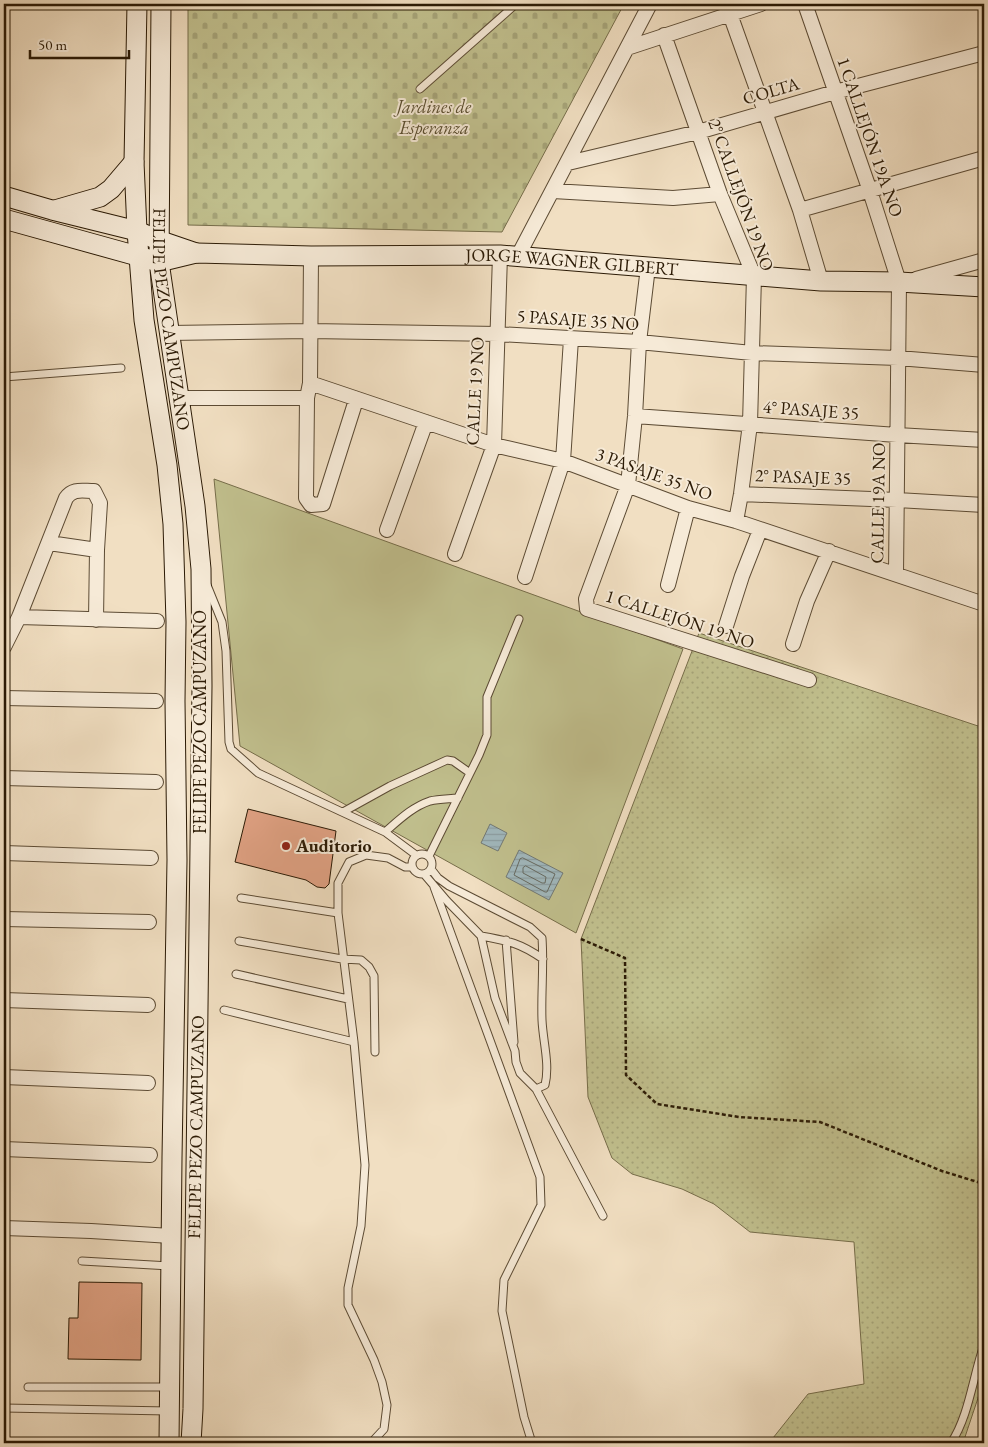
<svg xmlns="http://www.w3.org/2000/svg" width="988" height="1447" font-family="'EB Garamond',serif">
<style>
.green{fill:url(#green-dots);stroke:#766d4a}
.cemetery{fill:url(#cemetery-stones);stroke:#766d4a}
.pitch{fill:#c1c08e;stroke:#766d4a}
.water{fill:url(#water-rules);stroke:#727975}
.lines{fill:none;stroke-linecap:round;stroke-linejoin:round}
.shore{stroke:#666a62;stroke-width:1}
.building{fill:#e1a284;stroke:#2b1a05}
.lane-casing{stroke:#5c4b34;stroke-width:9}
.street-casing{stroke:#5c4b34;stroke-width:16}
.secondary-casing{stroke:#2b1a05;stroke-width:21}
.path{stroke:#2b1a05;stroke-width:2.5;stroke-dasharray:4 2.5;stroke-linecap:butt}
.lane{stroke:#f6ead7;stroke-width:7}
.street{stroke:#f6ead7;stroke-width:14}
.secondary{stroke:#f6ead7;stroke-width:19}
.poi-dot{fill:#8f2418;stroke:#f6ead7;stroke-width:2}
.labels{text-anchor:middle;stroke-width:4;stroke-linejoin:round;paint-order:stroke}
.street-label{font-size:18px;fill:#2b1a05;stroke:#f6ead7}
.park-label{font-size:18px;font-style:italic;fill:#584c2e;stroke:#f6ead7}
.poi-label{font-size:18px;font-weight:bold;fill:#2b1a05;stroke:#f6ead7;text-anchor:start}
</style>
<defs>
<pattern id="green-dots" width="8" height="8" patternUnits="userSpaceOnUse" patternTransform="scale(1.25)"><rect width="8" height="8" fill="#c1c08e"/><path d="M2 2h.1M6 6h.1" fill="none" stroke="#a6a479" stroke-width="1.8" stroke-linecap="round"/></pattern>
<pattern id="cemetery-stones" width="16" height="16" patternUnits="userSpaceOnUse" patternTransform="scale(1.25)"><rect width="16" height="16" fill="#c1c08e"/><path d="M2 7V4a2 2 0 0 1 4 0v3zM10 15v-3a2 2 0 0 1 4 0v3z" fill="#a6a479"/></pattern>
<pattern id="water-rules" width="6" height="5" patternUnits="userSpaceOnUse" patternTransform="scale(1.25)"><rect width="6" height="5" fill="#a1b9bf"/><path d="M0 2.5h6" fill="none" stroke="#8b9ea3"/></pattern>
</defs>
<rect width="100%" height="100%" fill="#f1dfc2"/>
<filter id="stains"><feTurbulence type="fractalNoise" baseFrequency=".004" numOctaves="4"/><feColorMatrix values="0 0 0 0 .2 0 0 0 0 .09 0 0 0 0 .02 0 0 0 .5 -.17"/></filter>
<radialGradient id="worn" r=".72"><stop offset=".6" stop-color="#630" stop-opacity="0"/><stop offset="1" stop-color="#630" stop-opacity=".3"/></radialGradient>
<path class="green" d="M699,633L984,728V1380L963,1443H769L808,1394L864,1384L854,1242L750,1232L714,1204L699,1197L682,1189L632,1174L612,1158L588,1097L581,939Z"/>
<path class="cemetery" d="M188,4H624L502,232L188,225Z"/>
<path class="pitch" d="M214,479L683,649L576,933L240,746Z"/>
<path class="water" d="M490,824L507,833L498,851L481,843Z
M519,850L563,873L549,900L506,877Z"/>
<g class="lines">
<path class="shore" d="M523,858L555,874L547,892H545L514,875L520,859Z
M526,866L546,877L545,883H542L523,873V868Z"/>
</g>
<path class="building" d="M248,809L336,831L329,884L325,888L317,887L306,880L235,862Z
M79,1282L142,1283L141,1360L68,1359L69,1318H78Z"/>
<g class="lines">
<g class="lane-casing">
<path id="lane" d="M420,89L516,4
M4,377L121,368
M207,585L222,622L226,651L229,742L231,749L258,773L385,832L416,855
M343,812L390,786L447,760L453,761L470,773
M385,832C399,820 412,807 430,801C439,799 449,799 458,798
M412 864a10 10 0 1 1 20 0a10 10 0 1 1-20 0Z
M429,856L479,755L487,735V697L519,619
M431,869L438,878L449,886L530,927L542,938C544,966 541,993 542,1020C543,1042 550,1064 545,1085L536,1089
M424,874L447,901L481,936L495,998L515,1051L516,1062L520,1073L536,1089L603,1216
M434,887L540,1177L541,1205L504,1280L502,1311L524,1417L532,1443
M241,898L338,913
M481,936C509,941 520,943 543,959
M506,940L514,1042
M239,941L342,959L361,960L369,967L374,976L375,1052
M236,974L348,999
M224,1010L354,1042
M82,1261L170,1266
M28,1387H170
M4,1408L169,1411
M371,1443L384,1429L387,1405L382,1382L374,1360L348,1305V1288L361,1226L365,1165L354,1042L338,913V883L349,862L366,855L388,858L405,867H412
M951,1443C969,1416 973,1376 984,1345"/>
</g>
<g class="street-casing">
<path id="street" d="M805,4L870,191L899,282L896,574
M730,14L800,210L821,281
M664,35L720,194L754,276L750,424L741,494L736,521
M627,48L761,4
M568,163L698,132L835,92L984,53
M553,191L673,198L720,194
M800,210L984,158
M311,256L310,383L307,398L306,498L311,505L323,504L356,400
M518,256L650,4
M648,267L639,342L635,416L628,485L586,599L587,609L809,680
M916,279L984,260
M169,333L310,331L498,334L639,342L752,353L898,358L984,365
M310,383L494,445L563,461L688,508L736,521L984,604
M180,398H307
M635,416L897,435L984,440
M741,494L897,500L984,505
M387,530L426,422
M49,543L97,550
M455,554L494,445L500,255
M525,577L563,461L571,339
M668,585L688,508
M19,617L157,621
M726,626L742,576L760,530
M793,644L807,601L829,551
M4,647L19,617L66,498C73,488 82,491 94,491L100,503L97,550L96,620
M4,698L156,701
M4,778L156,782
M4,853L151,858
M4,919L149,922
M4,1000L148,1005
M4,1077L148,1083
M4,1149L150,1155
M4,1228L91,1231L171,1236"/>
</g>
<g class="secondary-casing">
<g id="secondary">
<path d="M137,4L134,162L137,231L144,320L167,465L173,524L176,622L175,701L177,860L172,1158L169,1443"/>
<path id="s1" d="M161,4L159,262L195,506L201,569L202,686L193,1409L191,1443"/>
<path d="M4,196L52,210L137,231L158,240L196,253"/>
<path d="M55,210L100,197L111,189L134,162"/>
<path id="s2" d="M4,219L159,262L196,253L311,256L500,255L821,281L899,282L984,287"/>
</g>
</g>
<path class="path" d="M581,939L625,958L626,1075L657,1104L739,1117L820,1122L942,1171L984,1184"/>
<use href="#lane" class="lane"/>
<use href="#street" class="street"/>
<use href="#secondary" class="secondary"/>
</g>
<circle class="poi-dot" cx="286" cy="846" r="5"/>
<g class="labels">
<g class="street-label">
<text transform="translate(771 91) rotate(-16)" y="6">COLTA</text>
<text transform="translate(870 137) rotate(71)" y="6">1 CALLEJÓN 19A NO</text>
<text transform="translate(741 195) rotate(70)" y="6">2° CALLEJÓN 19 NO</text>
<text dy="6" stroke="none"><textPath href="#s2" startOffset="575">JORGE WAGNER GILBERT</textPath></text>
<text dy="6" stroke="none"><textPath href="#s1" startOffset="316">FELIPE PEZO CAMPUZANO</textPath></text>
<text transform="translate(578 320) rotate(4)" y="6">5 PASAJE 35 NO</text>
<text transform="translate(475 391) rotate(-87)" y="6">CALLE 19 NO</text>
<text transform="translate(811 410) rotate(4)" y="6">4° PASAJE 35</text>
<text transform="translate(654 474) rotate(20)" y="6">3 PASAJE 35 NO</text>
<text transform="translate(803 477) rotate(2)" y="6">2° PASAJE 35</text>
<text transform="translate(878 503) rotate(-89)" y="6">CALLE 19A NO</text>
<text transform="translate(680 619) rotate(18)" y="6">1 CALLEJÓN 19 NO</text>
<text transform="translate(200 722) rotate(-90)" y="6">FELIPE PEZO CAMPUZANO</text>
<text transform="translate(196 1127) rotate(-89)" y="6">FELIPE PEZO CAMPUZANO</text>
</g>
<g class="park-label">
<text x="434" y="113">Jardines de<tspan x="434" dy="21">Esperanza</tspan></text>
</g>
<g class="poi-label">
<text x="296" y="852">Auditorio</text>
</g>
</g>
<rect width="988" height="1447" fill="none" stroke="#f1dfc2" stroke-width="20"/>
<rect x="5" y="5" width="978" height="1437" fill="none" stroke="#2b1a05" stroke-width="2.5"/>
<rect x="10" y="10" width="968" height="1427" fill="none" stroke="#2b1a05"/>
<path d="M30 50v8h99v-8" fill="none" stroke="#2b1a05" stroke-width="2.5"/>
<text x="38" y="50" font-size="15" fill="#2b1a05" stroke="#f6ead7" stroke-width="4" paint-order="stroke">50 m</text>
<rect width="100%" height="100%" filter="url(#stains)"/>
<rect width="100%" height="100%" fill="url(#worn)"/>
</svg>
